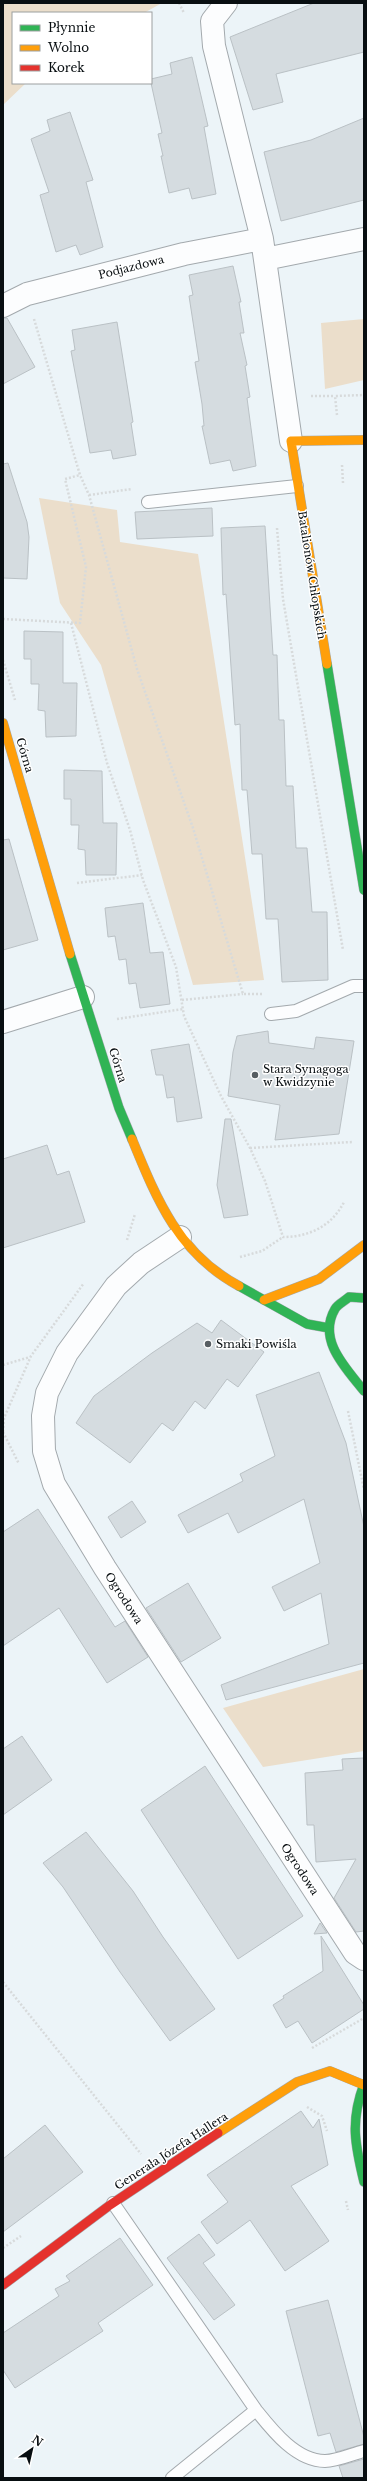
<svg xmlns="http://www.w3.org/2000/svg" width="367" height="2481" font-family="'Libre Baskerville',serif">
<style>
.green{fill:#ebdecb}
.building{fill:#d5dce0;stroke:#bac1c5}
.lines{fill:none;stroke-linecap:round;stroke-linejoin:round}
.lane-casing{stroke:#a3a9ad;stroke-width:14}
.street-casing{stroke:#a3a9ad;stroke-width:24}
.fast-casing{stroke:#a3a9ad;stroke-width:10}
.slow-casing{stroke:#a3a9ad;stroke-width:10}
.jam-casing{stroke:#a3a9ad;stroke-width:10}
.path{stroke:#d7dadb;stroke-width:2.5;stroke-dasharray:2 2;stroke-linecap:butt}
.lane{stroke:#fcfdfe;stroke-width:12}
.street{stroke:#fcfdfe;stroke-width:22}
.fast{stroke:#30b455;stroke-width:9}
.slow{stroke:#ff9f0a;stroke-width:9}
.jam{stroke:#e5322d;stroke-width:9}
.poi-dot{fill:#585e62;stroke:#fff;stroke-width:1.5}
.labels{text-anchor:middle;stroke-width:3;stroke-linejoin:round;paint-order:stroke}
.street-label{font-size:11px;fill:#080e11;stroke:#fff}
.poi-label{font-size:11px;fill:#080e11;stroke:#fff;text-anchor:start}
</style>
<rect width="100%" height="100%" fill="#ecf4f8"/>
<path class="green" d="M3,3H162L144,13H13V83H26L3,105Z
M364,319V380L325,389L321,323Z
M39,498L117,510L120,542L198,554L264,980L193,985L101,665L60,603Z
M364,1669V1751L263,1767L223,1708Z"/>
<path class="building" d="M314,3H364V52L276,74L283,102L253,110L230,37Z
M192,57L208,126L204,127L216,194L192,199L189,188L169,193L161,156H163L158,134L162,133L151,83V79L172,74L170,63Z
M70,112L93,180L86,182L103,247L80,255L76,245L56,252L40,195L49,192L31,139L50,131L47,120Z
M364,118V200L281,221L264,152L311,140Z
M233,266L241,302H239L244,333H240L247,365L245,366L250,397L247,398L256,466L233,471L230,460L210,464L202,426H204L202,404L195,362L199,361L189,296L193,295L189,275Z
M3,318H7L35,367L3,384Z
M117,322L133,422L131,423L136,455L113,459L111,450L90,453L71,351L75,350L72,330Z
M8,463L27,522L29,537L27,579L3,578V464Z
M212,508L213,536L137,539L135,512Z
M265,526L273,655H277L279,720H284L286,786H293L296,848H307L312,912H327L328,980L282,982L278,919H266L262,854H252L247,790H242L240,724L235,725L226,594L223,595L221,528Z
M24,631L63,632V683H77L76,736L46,737L45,711L38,710L39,684H31V659H24Z
M64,770L102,771L103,823H117L116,875H86L85,850L78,849L79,825H71V799H64Z
M9,839L38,940L3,950V840Z
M143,903L150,953L163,952L170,1004L140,1008L136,983L129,984L126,959L119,960L115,936L108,937L105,908Z
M268,1031L269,1043L314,1049L316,1037L354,1041L339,1134L275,1140L280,1105L228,1096L233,1052L237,1036Z
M189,1044L202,1118L177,1122L174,1097L167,1098L163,1075H156L151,1050Z
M225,1119H231L248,1215L224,1218L217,1185Z
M47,1145L57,1175L69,1171L85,1222L3,1248V1159Z
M221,1320L264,1352L238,1387L227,1379L205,1409L195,1401L173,1431L162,1423L130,1463L76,1423L94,1396L152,1353L197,1323L212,1333Z
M319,1372L346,1443L364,1527V1663L226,1700L221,1685L329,1644L321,1593L284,1611L272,1587L320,1563L304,1499L238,1533L228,1513L188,1533L178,1515L243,1481L240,1474L275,1456L256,1395Z
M132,1501L146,1522L121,1538L108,1517Z
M38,1509L115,1627L125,1621L148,1657L107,1683L59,1608L3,1646V1532Z
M188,1583L221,1638L181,1662L146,1608Z
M22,1736L52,1780L3,1815V1749Z
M364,1758V1931L356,1932L334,1898L356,1859L316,1862L314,1825H307L305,1773L343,1770L342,1759Z
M205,1766L303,1916L238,1959L141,1810Z
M86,1832L133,1891L163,1937L215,2009L170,2041L120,1972L63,1887L43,1863Z
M320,1923L327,1933L314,1934Z
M321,1936L364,2005V2009L312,2043L298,2021L286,2028L273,2005L284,1998L283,1996L323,1971Z
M301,2111L313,2128L319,2119L328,2165L291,2186L329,2241L285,2271L250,2220L217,2244L201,2222L228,2202L207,2175Z
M45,2125L83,2172L3,2232V2159Z
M199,2234L215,2255L203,2263L235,2305L214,2320L167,2258Z
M120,2238L153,2285L98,2323L103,2331L15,2388L3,2370V2333L59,2296L55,2289L70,2281L66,2276Z
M328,2300L364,2437V2444L336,2452L330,2433L318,2436L286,2311Z
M364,2459V2478H343L339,2466Z"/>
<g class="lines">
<g class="lane-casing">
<path id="lane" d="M148,502L297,486
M271,1014L296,1011L353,986H364
M113,2203L256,2410C272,2430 296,2461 325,2461C337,2461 352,2454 364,2451
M172,2478L256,2410"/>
</g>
<g class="street-casing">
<path id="street" d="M226,3L212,21L214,46L262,239L291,441
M265,259L364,239
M3,306L27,294L184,254L262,239
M3,1022L83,997
M180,1237L141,1263L116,1286L67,1353L47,1393L43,1416L44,1451L54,1484L105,1568L355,1953L364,1959"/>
</g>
<g class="fast-casing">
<path id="fast" d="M327,664L364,890
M70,954L119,1108L132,1139
M239,1286L307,1324L329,1328
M364,1298L349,1297C345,1301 338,1304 335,1309C317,1340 346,1368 364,1391
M364,2084C350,2121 355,2145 364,2182"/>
</g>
<g class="slow-casing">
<path id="slow" d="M327,664L291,441L364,440
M3,723L70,954
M132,1139C157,1200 178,1253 239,1286
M264,1300L319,1279L364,1245
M218,2133L297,2082L330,2071L364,2085"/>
</g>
<g class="jam-casing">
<path id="jam" d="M3,2285L110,2205L218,2133"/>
</g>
<path class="path" d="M179,3L184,13
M34,319L80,475L89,495L137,669L193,828L243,994H263
M311,396H335
M337,415L335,396L364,395
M342,465L343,483
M89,495L132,489
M277,528L283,599L343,950
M3,619L80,623L86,567L65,479L80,475
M71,623L107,763L130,830L143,880L176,967L184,1016L221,1096L250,1148L265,1181L283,1237C309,1237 332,1226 344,1202
M3,660L15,700
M77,883L142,875
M182,1000L243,994
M117,1019L183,1009
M250,1148L352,1142
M127,1240L135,1214
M240,1257L262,1251L283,1237
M3,1365L30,1357
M348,1411L364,1490
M3,1432L19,1464
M3,1432L4,1418L31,1356L84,1283
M3,1982L141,2154
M312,2048L364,2018
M307,2107L322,2116L327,2131
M346,2201L348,2210
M3,2248L21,2236"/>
<use href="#lane" class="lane"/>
<use href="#street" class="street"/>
<use href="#fast" class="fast"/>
<use href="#slow" class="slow"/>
<use href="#jam" class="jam"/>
</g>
<g class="poi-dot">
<circle cx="255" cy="1075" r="4"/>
<circle cx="208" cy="1344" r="4"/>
</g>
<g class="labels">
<g class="street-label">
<text transform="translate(131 267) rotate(-14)" y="4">Podjazdowa</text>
<text transform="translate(312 575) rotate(81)" y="4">Batalionów Chłopskich</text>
<text transform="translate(25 755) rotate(74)" y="4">Górna</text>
<text transform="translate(118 1065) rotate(72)" y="4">Górna</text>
<text transform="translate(124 1598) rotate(57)" y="4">Ogrodowa</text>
<text transform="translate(300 1869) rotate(57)" y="4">Ogrodowa</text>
<text transform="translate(171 2151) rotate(-33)" y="4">Generała Józefa Hallera</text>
</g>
<g class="poi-label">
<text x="263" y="1073">Stara Synagoga<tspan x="263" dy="13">w Kwidzynie</tspan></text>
<text x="216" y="1348">Smaki Powiśla</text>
</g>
</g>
<rect width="367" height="2481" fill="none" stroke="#080e11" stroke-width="8"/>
<rect x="12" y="12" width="140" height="72" fill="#ffffff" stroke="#9c9fa0"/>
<rect x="20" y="25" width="20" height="6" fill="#30b455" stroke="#9c9fa0"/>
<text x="48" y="32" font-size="12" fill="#080e11">Płynnie</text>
<rect x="20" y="45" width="20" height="6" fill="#ff9f0a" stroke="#9c9fa0"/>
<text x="48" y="52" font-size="12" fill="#080e11">Wolno</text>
<rect x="20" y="65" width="20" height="6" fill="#e5322d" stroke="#9c9fa0"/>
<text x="48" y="72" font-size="12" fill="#080e11">Korek</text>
<g transform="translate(32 2449) rotate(34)" stroke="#ffffff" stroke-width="3" paint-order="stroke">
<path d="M0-3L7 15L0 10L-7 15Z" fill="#080e11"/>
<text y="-6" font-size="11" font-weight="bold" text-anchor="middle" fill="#080e11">N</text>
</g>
</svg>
